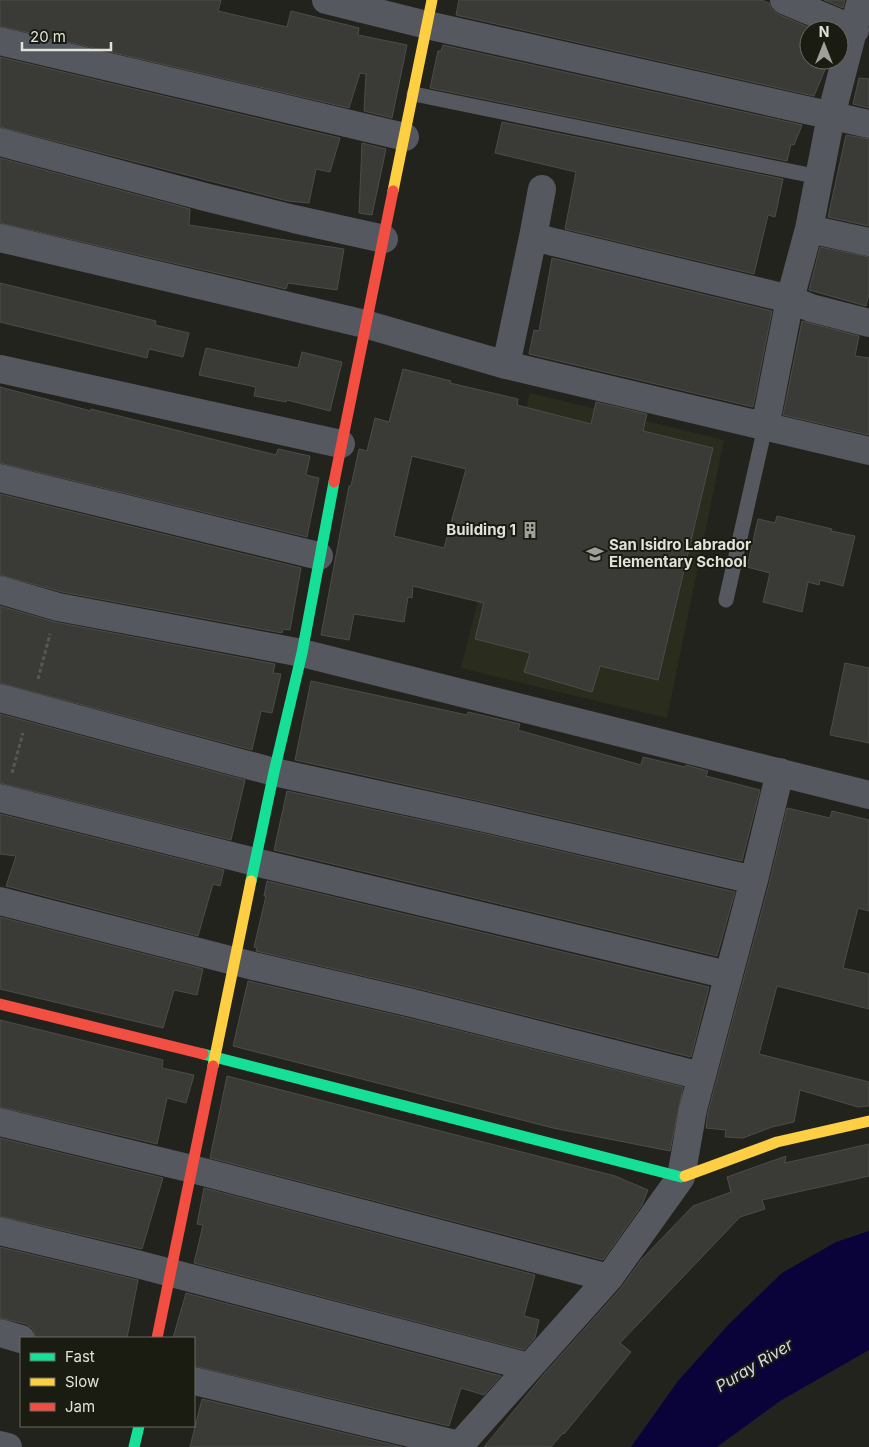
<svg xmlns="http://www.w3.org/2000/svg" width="869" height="1447" font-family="Inter,sans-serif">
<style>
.built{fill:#2a2d1d}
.water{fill:#0a0339}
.building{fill:#3a3b36;stroke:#4d4d48;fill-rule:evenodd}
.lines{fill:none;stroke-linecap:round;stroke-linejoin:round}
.path{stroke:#55575a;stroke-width:3;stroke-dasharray:4 2.5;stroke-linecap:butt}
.lane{stroke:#55585f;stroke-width:15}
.street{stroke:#55585f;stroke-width:28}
.fast{stroke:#16e098;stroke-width:11}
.slow{stroke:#ffcf43;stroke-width:11}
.jam{stroke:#f24e42;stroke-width:11}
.labels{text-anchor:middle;stroke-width:4;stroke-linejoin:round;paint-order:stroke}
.poi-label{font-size:15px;font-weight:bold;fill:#e1e3db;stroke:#1a1c12;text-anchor:end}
.water-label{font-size:16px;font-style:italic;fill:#d3d9ed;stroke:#1a1c12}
</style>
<rect width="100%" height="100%" fill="#23231e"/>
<path class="built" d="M530,393L724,440L667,718L461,668Z"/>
<path class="water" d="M869,1231V1350L780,1401L717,1447H631L678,1381L729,1324L782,1273L836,1242Z"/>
<path class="building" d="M0,0H221L218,11L287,27L291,11L359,28L358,35L407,45L392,118L364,111L366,74L360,73L349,108L0,26Z
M459,0H761L769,3L772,10L778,14L815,30H809V60H829L814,96L456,15Z
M824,0H845L843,8Z
M443,45L802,125L794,145L791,144L787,161L430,88L438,51H441Z
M0,57L340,138L330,172L316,169L309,203L288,201L0,127Z
M859,78L869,79V108L853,104Z
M502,122L783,179L775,217L768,215L754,274L565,229L576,172L495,153Z
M846,135L869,139V226L828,217Z
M362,143L386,149L372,215L359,213Z
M0,158L190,209L189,225L344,249L337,290L288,283L286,289L0,223Z
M820,247L869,257V293L866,306L809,290Z
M552,258L772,311L753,407L529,354L534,330L539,331Z
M0,283L156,321L155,325L189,333L183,357L149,349L147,358L0,322Z
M802,321L859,336L855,356L869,358V435L783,415Z
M206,348L298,368L302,352L342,362L330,411L287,400L286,402L254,396L256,387L199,375Z
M403,369L451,381L450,383L518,399L517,405L591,424L596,402L647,414L643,431L713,448L658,680L600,666L592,692L524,672L530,653L475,639L484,603L413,586L412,598L408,597L404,622L354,614L349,640L321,635L349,486H351L359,449L367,451L375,418L389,422ZM412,456L466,469L444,548L394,536Z
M0,387L91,411V409L276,455L278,449L310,456L306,475L319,478L307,537L0,463Z
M0,494L301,568L290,630L283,629L282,633L62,592L0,575Z
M777,516L832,529L831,531L855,536L843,586L820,580L819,585L808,582L802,612L763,602L770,573L747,567L758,519L775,523Z
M0,606L55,622L275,664L273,673L281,674L272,713L261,711L252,750L0,683Z
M845,663L869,668V743L830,735Z
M311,681L467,715L468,712L520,724L518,730L641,765L643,757L685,767L686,765L708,771L706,776L760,790L742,861L489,803L295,760Z
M0,714L245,780L231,840L0,783Z
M287,791L482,833L735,892L717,956L274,850Z
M787,808L830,818L832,811L869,820V911L858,908L843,968L869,974V1009L777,986L759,1054L869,1082V1106L858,1107L800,1090L794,1122L772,1127L743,1138L725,1137L726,1130L706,1128L708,1112L769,884Z
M0,814L224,870L220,886L213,884L198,936L6,886L16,856L0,854Z
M267,881L709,987L691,1057L412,987L256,951L257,948L254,947L266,896H264Z
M0,917L203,969L197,995L174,990L163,1028L0,989Z
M248,981L404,1017L683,1087L670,1151L553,1128L233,1046Z
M0,1020L163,1060L162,1068L194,1075L186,1103L167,1098L157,1144L0,1107Z
M227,1076L615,1176L648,1190L642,1205L603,1260L210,1158Z
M0,1138L163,1178L142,1249L0,1216Z
M869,1144V1176L762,1200L765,1209L740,1217L620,1343L631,1352L564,1434L563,1433L551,1447H484L544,1374L621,1288L641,1260L693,1206L731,1192L727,1177L786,1156L785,1163Z
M204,1188L535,1275L524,1316L539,1320L535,1338L524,1350L194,1263L203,1225L197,1224Z
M0,1247L138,1280L127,1338H36L33,1329L26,1324L0,1318Z
M186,1293L501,1376L484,1395L461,1388L449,1426L194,1366V1338H173Z
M202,1399L402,1447H190Z"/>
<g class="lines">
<path class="path" d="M38,679L50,634
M12,773L23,733"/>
<path class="lane" d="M414,94L819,177
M726,600L765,427"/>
<path class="street" d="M326,0L427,25L869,124
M784,0L855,30
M0,41L405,137
M0,142L205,197L294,219L384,239
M809,229L869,242
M533,237L542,189
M0,238L365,324L506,365L869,451
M506,365L533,237L790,299L811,308L869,323
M0,369L341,444
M765,427L790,299L809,229L831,116L861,0
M0,478L319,556
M0,590L58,607L302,653L869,795
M0,698L274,772L485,818L754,880
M0,798L255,862L728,975
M0,901L253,966L408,1002L701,1076
M0,1122L192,1169L609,1278
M0,1231L137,1264L529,1367
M0,1333L21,1339
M194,1381L460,1445
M0,1445L8,1447
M458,1447L609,1278L681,1177L693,1109L754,880L780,772"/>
<path class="fast" d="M251,881L274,772L302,653L334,482
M203,1054L681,1177L685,1176
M134,1447L139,1426"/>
<path class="slow" d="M393,191L432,0
M213,1066L251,881
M685,1176L777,1142L869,1121"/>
<path class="jam" d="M334,482L393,191
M0,1004L203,1054
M157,1338L213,1066"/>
</g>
<defs>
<g id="building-bare" transform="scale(1.35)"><path d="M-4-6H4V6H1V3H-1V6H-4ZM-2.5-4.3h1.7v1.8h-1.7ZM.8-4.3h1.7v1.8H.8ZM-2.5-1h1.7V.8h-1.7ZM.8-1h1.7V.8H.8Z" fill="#9ea099" stroke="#1a1c12" stroke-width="2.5" paint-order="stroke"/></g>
<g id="school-bare" transform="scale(1.35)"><path d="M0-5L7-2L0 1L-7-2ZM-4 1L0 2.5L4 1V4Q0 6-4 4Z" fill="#9ea099" stroke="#1a1c12" stroke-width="2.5" paint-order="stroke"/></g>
</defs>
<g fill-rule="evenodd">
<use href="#building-bare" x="530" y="530"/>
<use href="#school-bare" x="595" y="554"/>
</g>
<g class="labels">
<g class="poi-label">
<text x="516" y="535">Building 1</text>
<text x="609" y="550" text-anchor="start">San Isidro Labrador<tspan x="609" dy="17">Elementary School</tspan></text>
</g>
<g class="water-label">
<text transform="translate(754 1365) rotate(-31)" y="6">Puray River</text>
</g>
</g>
<rect x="20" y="1337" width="175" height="90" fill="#1a1c12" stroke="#6a6c62"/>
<rect x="30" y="1353" width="25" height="8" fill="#16e098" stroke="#6a6c62"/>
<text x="65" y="1362" font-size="15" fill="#e1e3db">Fast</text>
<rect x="30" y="1378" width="25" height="8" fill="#ffcf43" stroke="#6a6c62"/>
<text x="65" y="1387" font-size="15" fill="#e1e3db">Slow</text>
<rect x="30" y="1403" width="25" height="8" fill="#f24e42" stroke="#6a6c62"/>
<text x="65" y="1412" font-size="15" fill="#e1e3db">Jam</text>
<g transform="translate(824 45)"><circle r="24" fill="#1a1c12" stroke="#6a6c62"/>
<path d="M0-4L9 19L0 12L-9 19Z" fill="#9ea099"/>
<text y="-8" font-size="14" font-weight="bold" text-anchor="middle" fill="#e1e3db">N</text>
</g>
<path d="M22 42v8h89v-8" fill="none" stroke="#e1e3db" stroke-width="2.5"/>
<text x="30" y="42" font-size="15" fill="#e1e3db" stroke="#1a1c12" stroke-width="4" paint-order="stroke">20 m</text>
</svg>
